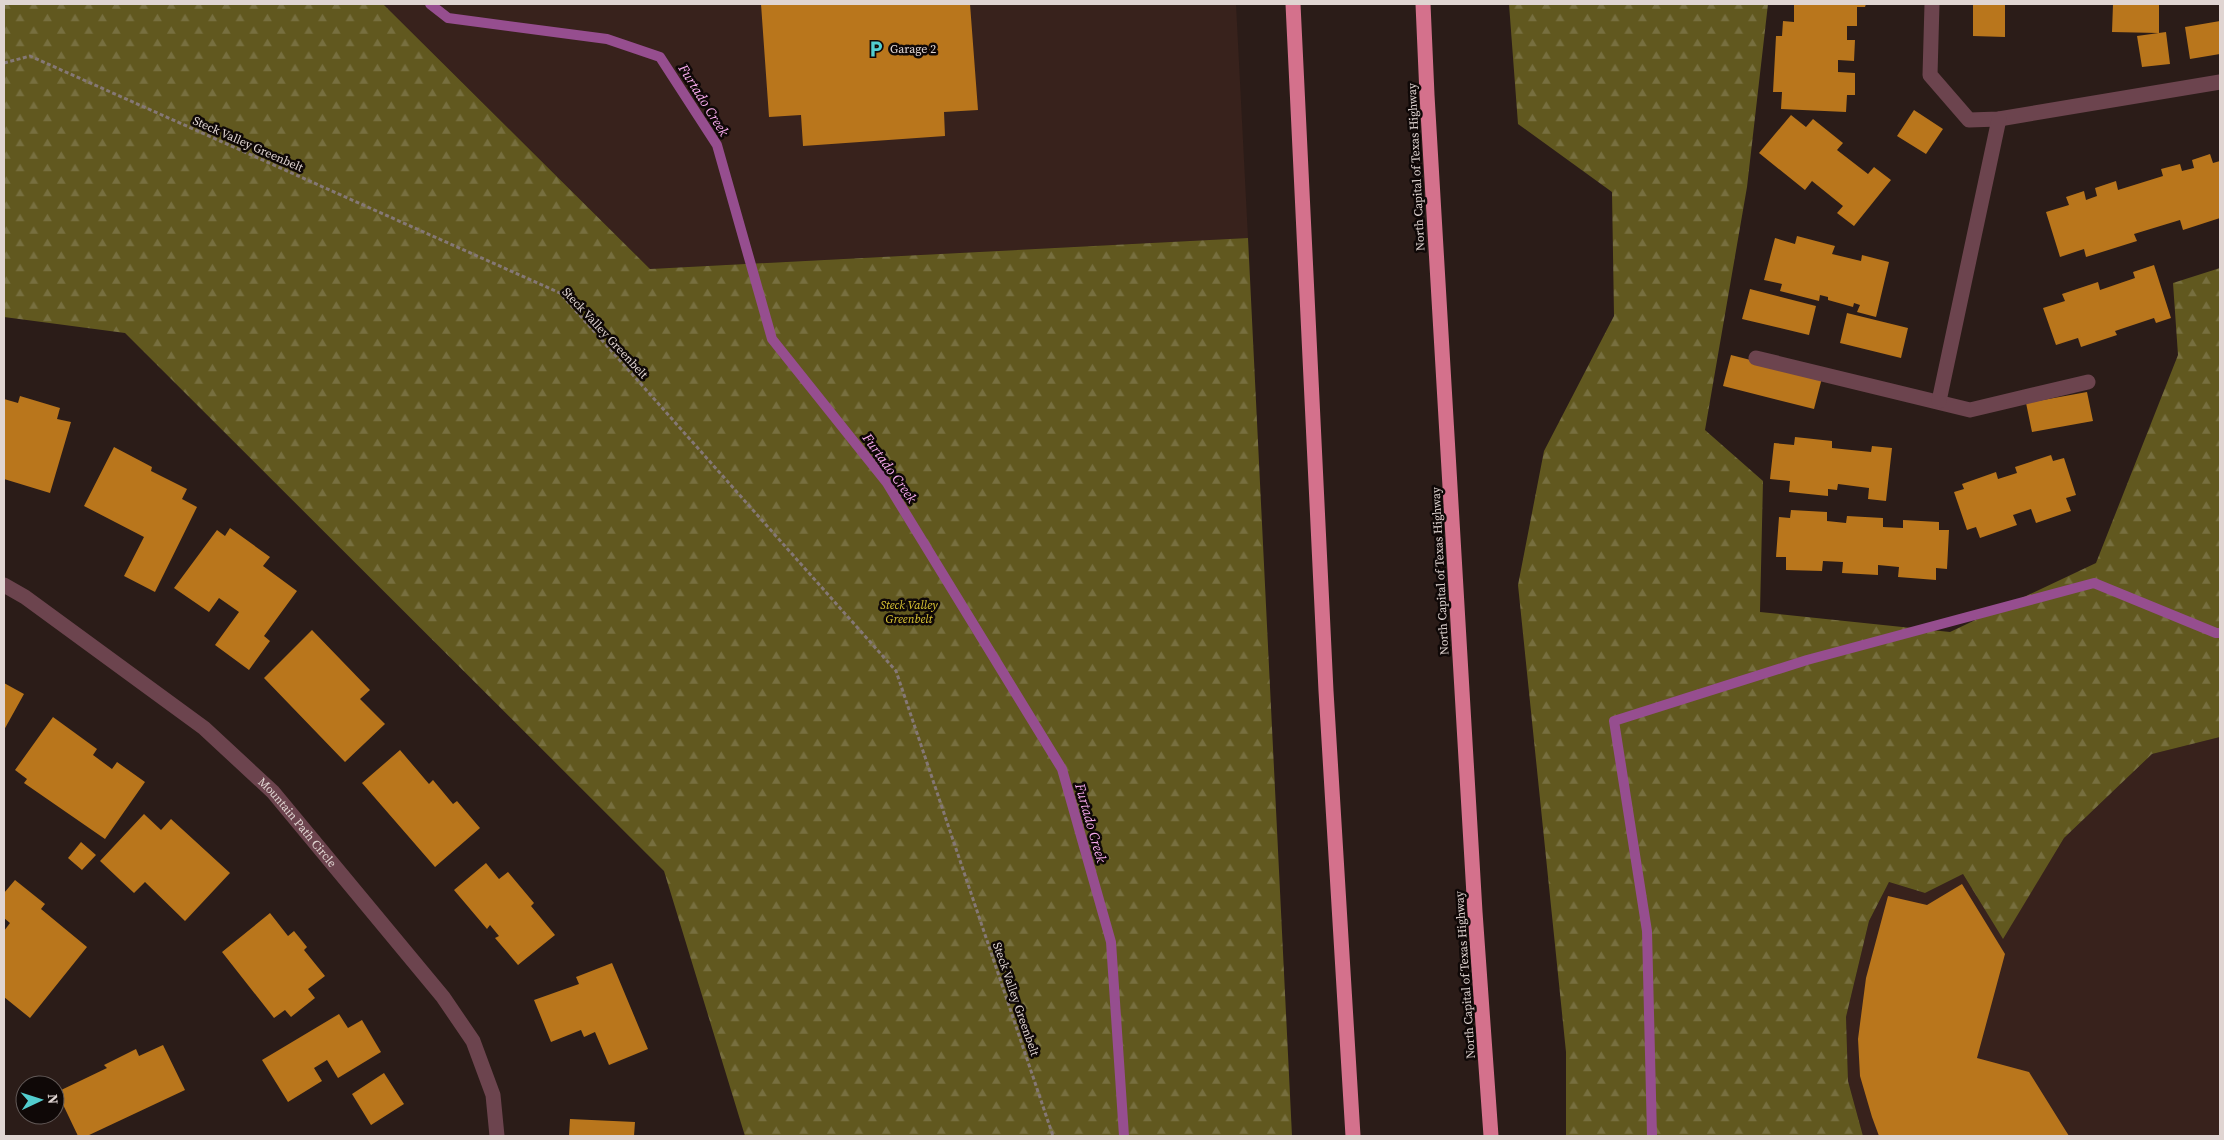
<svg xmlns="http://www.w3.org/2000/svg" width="2224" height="1140" font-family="'Source Serif 4',serif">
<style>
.built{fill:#38221c}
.forest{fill:url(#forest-firs)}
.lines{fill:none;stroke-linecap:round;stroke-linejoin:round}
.stream{stroke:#964e8f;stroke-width:10}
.building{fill:#b9761c}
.path{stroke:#857875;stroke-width:3;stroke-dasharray:4 2.5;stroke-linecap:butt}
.minor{stroke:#6c444e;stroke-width:15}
.highway{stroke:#d4718c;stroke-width:15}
.labels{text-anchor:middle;stroke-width:5;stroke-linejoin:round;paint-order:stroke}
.poi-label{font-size:12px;fill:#e0d5d2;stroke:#0f0807;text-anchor:start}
.street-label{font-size:12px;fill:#e0d5d2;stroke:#0f0807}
.park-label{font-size:12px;font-style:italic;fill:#dec835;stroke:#0f0807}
.water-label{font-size:14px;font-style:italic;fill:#faacf0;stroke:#0f0807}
</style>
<defs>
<pattern id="forest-firs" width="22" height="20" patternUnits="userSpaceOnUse" patternTransform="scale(1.25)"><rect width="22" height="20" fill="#61581f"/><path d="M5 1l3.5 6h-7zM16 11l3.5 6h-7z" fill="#776f3f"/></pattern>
</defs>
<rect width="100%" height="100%" fill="#2b1c18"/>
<path class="built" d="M383,4H1236L1248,238L650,269Z
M2220,737V1136H1863L1848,1081L1846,1017L1869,921L1889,882L1925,893L1963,874L2003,938L2064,838L2152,754Z"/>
<path class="forest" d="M4,4H383L650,269L1248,238L1292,1136H745L664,871L125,333L4,317Z
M1509,4H1768L1747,187L1705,430L1763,481L1760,612L1950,632L2096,563L2178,355L2173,283L2220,268V737L2152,754L2064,838L2003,939L1963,874L1925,893L1889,882L1869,921L1846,1017L1848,1081L1863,1136H1566V1052L1518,585L1544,451L1614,316L1612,192L1518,124Z"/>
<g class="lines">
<path class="stream" d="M430,4L448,18L607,39L660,57L717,145L772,339L887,483L1062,769L1111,942L1124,1136
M1652,1136L1647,931L1614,721L1807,660L2094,583L2216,633H2220"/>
</g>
<path class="building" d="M761,4H970L978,110L944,112L945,136L803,146L801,115L769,117Z
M1794,4H1866L1865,7H1857V26H1847V40H1855L1854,61L1838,60V72L1855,73V95H1847L1846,112L1781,109L1782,92H1773L1776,36H1782L1783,21L1794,22Z
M1973,4H2005V37L1973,36Z
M2113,4H2159V33L2112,32Z
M2220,21V54L2190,59L2185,27Z
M2166,32L2170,64L2142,67L2137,36Z
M1914,110L1943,129L1926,154L1897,136Z
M1791,115L1806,127L1813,119L1843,143L1837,150L1868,174L1874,167L1891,180L1854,226L1837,213L1843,206L1812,181L1805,190L1759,153Z
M2210,154L2213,163L2220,161V218L2183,230L2180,220L2134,234L2137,241L2086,257L2084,249L2060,257L2046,212L2069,205L2066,197L2084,191L2086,200L2097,196L2095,188L2116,181L2118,190L2163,176L2161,169L2180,164L2182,171L2194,168L2192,160Z
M1797,236L1835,246L1832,254L1861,261L1862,255L1889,262L1876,317L1857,312L1860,305L1854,303L1853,307L1828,300V297L1820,295L1819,301L1780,291L1782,284L1764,280L1775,238L1795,244Z
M2154,265L2171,318L2156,323L2154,318L2115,331L2117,335L2081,347L2078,338L2056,345L2043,308L2065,301L2062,294L2098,282L2100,290L2135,278L2133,272Z
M1750,289L1816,306L1809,335L1742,319Z
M1847,313L1908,328L1901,358L1840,343Z
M1731,355L1822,378L1814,409L1723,386Z
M2087,392L2093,421L2032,432L2026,403Z
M20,396L60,408L57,419L71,422L50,493L4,479V399L18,403Z
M1795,437L1832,441V448L1871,452L1872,446L1892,448L1886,501L1868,499L1869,488L1838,484L1837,490L1828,489V496L1789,492L1790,481L1770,479L1774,443L1794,445Z
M114,447L152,467L151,471L187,489L182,499L197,507L155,592L124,576L144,537L84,506Z
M2051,455L2053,461L2064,458L2076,495L2066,498L2071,511L2036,523L2031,509L2013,515L2017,525L1980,538L1976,527L1967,530L1954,492L1964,489L1962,484L1996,472L1998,479L2017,473L2015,467Z
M1791,510L1827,512V521L1846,523L1847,516L1883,518V527L1903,528V520L1939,522V530H1949L1947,569L1936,568V580L1898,577L1899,567L1878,565V575L1842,573L1843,562L1823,561L1822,571L1786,570V557H1776L1779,517L1790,518Z
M230,528L270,557L263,566L297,591L264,636L270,641L249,670L215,645L239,612L219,598L209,612L174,588L217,530L225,536Z
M312,630L370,690L360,699L385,724L345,762L264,678Z
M4,683L24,694L4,730Z
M53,717L97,749L93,755L112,769L117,762L145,782L105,839L24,783L27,779L15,770Z
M400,750L429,784L433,780L453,804L457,801L480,828L435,867L362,783Z
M144,814L161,830L171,819L230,873L185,921L145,882L134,893L100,861Z
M81,842L96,855L82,870L68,858Z
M486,863L499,879L508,872L534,903L531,906L555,935L518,965L495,938L499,936L490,925L487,929L454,890Z
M15,880L45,904L41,909L87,947L30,1018L4,997V931L10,923L4,918V893Z
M1962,884L2005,954L1977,1058L2029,1072L2069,1136H1879L1872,1117L1860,1076L1858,1039L1866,978L1888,896L1927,905Z
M270,913L288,936L294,931L307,947L304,950L325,976L308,989L315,998L291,1017L285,1010L274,1018L222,952Z
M612,963L648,1049L609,1065L595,1032L584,1037L581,1030L551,1042L534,1000L579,984L576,977Z
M339,1014L348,1028L362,1020L381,1052L338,1078L327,1060L314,1068L322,1081L288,1102L262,1060Z
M163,1045L185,1090L87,1136H78L57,1092L107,1068L104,1065L136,1049L139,1056Z
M384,1073L404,1104L371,1125L352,1094Z
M570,1119L635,1122L634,1136H569Z"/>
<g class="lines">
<path class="path" d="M4,63L30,56L560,293L896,671L1053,1136"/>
<g class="minor">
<path d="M1932,4L1930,75L1969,120L1999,119L2220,82"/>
<path d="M1756,358L1970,410L2088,382"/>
<path d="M1939,401L1999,119"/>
<path id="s1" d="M4,585L25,597L204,728L273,792L443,997L473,1041L493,1095L497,1136"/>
</g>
<path class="highway" d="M1293,4L1326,691L1353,1136
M1423,4L1427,95L1475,912L1491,1136"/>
</g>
<defs>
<g id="parking-bare" transform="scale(1.35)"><path d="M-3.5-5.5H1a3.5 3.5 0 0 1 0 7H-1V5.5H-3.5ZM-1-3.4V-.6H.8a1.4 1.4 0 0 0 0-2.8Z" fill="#52cdcf" stroke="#0f0807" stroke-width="2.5" paint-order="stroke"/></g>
</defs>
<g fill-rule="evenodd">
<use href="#parking-bare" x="876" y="49"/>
</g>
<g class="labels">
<g class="poi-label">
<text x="890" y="53">Garage 2</text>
</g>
<g class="street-label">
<text transform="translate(248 144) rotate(24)" y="4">Steck Valley Greenbelt</text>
<text transform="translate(1416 167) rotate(-93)" y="4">North Capital of Texas Highway</text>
<text transform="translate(605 333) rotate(47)" y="4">Steck Valley Greenbelt</text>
<text transform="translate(1440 571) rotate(-93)" y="4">North Capital of Texas Highway</text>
<text dy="4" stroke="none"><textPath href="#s1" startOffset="379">Mountain Path Circle</textPath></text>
<text transform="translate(1465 975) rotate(-94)" y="4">North Capital of Texas Highway</text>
<text transform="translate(1016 999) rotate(71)" y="4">Steck Valley Greenbelt</text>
</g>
<g class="park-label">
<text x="909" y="609">Steck Valley<tspan x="909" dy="14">Greenbelt</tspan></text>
</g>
<g class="water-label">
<text transform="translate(704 100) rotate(58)" y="5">Furtado Creek</text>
<text transform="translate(890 468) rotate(54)" y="5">Furtado Creek</text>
<text transform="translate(1091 823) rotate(74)" y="5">Furtado Creek</text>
</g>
</g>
<rect width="2224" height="1140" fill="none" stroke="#e0d5d2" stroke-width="10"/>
<g transform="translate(40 1100) rotate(86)"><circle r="24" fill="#0f0807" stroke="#635a58"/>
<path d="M0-4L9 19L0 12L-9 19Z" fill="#52cdcf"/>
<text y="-8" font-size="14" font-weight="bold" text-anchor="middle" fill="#e0d5d2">N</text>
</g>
</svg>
